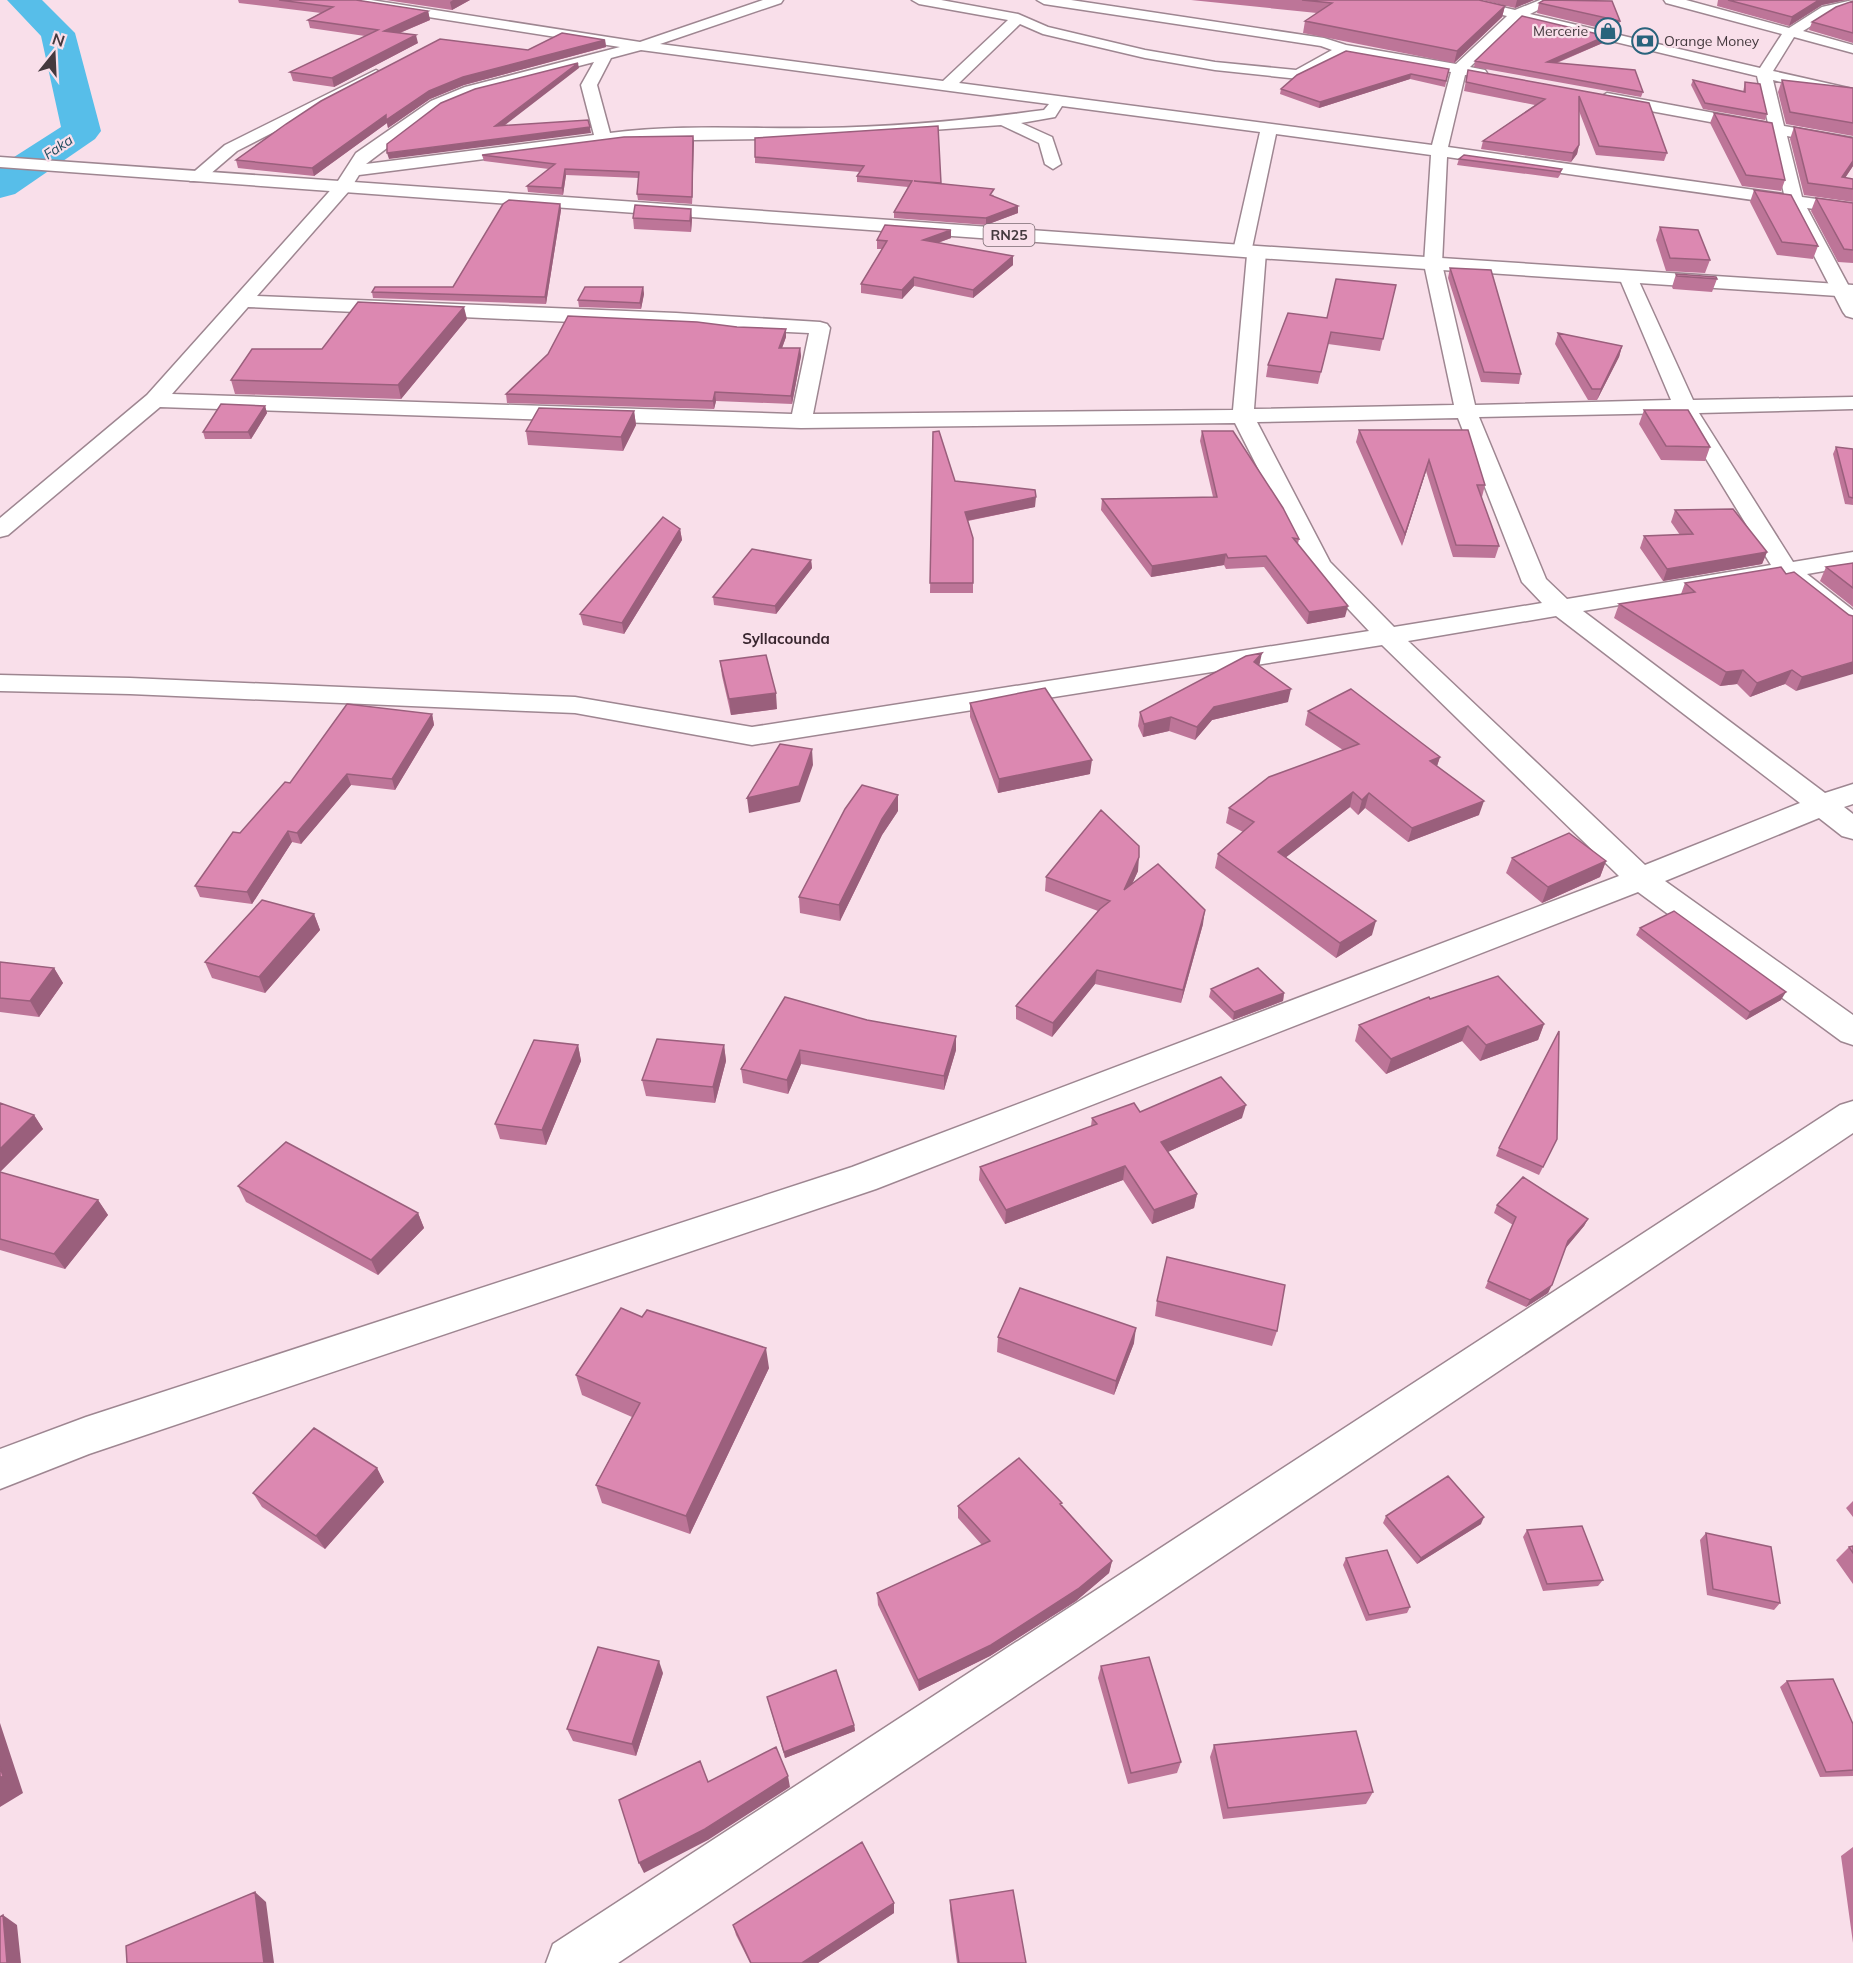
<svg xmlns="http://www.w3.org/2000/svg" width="1853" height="1963" font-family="Mulish,sans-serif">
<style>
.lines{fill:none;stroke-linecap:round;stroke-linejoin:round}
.river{fill:#57bee9;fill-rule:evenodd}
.minor-casing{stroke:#9e8691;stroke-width:3}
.major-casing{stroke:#9e8691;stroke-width:3}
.minor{fill:#fff;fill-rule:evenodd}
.major{fill:#fff;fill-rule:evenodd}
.wall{fill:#bd7598}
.shaded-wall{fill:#9a5f7c}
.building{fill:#dc88b1;stroke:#9a5f7c;stroke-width:1.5}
.labels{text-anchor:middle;stroke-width:4.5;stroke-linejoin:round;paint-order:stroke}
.far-poi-label{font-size:14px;fill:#44393e;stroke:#f9dfea;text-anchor:end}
.far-water-label{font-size:14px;font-style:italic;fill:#214d60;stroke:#f9dfea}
.shield{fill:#f9dfea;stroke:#7a6b72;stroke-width:1.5}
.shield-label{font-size:14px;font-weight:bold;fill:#44393e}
.far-quarter-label{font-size:15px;font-weight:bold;fill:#39262f;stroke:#f9dfea}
</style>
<rect width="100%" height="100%" fill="#f9dfea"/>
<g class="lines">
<path class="river" d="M7,0H42L75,33L101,131L95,139L15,194L0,198V166L61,127L41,36Z"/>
<g class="minor-casing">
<path id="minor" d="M338,0H371L640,42L763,0H783L781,3L660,44L943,81L1008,20L919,4L912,0H941L1018,14L1048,27L1145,50L1215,62L1296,70L1332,50L1321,46L1044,4L1037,0H1071L1324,38L1346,45L1456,64L1507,16L1450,3L1448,0H1472L1515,10L1540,0H1558L1530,14L1760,68L1782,34L1666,3L1664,0H1686L1789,28L1822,7L1853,0V7L1832,13L1803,31L1853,45V53L1794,37L1773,71L1853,89V99L1773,80L1784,126L1853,138V148L1787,136L1802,197L1853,204V214L1807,208L1853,294V318L1846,316L1843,312L1788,205L1447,157L1442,264L1475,405L1671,400L1619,277L1621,273H1635L1637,277L1693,400L1853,397V409L1699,413L1793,562L1853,552V566L1807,574L1853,610V630L1844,627L1781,578L1583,611L1825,793L1853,784V804L1844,807L1853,814V839L1842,836L1819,818L1665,881L1853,1015V1045L1841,1041L1638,892L876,1189L89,1454L0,1489V1449L86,1417L852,1167L1619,876L1382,645L752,745L575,713L130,694L0,691V675L130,678L575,697L752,727L1369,631L1307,565L1235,423L801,428L160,407L8,535L0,537V518L147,395L336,184L356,153L431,101L465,87L620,47L345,4ZM1520,19L1757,76L1768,123L1607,93L1599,98L1607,103L1770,133L1784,194L1448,147L1465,75L1485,76L1487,73L1485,70L1470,67ZM1020,24L1043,34L1145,58L1215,70L1299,79L1345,54L1451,72L1432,145L959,83ZM641,50L1049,104L1044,110C970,120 895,127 820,128C750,129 679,124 610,133L597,85L611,58ZM594,62L581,85L594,135L366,164L441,107L475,93ZM1062,106L1260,132L1233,251L1235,255H1247L1233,410L813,414L830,328L827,324L820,322L676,313L257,296L349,191L359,175L625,141L822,138L1001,125L1039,143L1045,164L1053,169L1061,164L1052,137L1021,123L1055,117ZM1276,134L1431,155L1424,264L1454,405L1254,409L1266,252L1264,248H1252ZM248,307L809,333L792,414L172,394ZM1678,413L1771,565L1567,599L1546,579L1479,417ZM1458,418L1522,582L1542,603L1394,627L1330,562L1257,422ZM1556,616L1800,803L1645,865L1408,641Z
M376,70L383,74L381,77L237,151L202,181H190L188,177L225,145Z
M1853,1101V1133L618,1963H546L553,1944L1840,1105Z"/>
</g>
<g class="major-casing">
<path id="major" d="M0,157L1257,246L1853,285V297L1257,258L0,167Z"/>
</g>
<use href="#minor" class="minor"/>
<use href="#major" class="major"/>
</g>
<path class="wall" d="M238,0H356L428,11L430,20L400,33L418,43L334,87L293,81L290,72L365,36L310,28L308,20L321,13L239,3Z
M386,0H470L452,10Z
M1191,0H1479L1505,6L1502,17L1454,63L1303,33L1305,21L1317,13Z
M1482,0H1534L1515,8Z
M1718,0H1846L1822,5L1789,26L1717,6Z
M1853,1V43L1809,30L1812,22Z
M1539,3L1620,21L1617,32L1537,13Z
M1606,36L1605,42L1557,63L1643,92L1641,97L1474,67L1475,61Z
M605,40L606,47L464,85L430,99L388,128L387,123L314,176L238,168L236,160L528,50Z
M1449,69L1445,87L1410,79L1319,108L1280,94L1281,89Z
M1468,70L1649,103L1667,153L1664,161L1596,155L1579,111V145L1577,154L1571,162L1481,149L1483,141L1535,105L1464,91Z
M1693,80L1743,92L1745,82L1767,114L1765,120L1703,109L1691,85Z
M1782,80L1853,88V136L1786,124L1778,92Z
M1714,113L1785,180L1781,191L1742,186L1710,123Z
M1794,127L1853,138V166L1845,178L1853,179V202L1804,195L1790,139Z
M693,136L692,204L638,200L637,194L639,178L566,175L563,195L528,192L527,186L549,169L484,161L482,155Z
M755,138L941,183L994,195L993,196L1018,213L986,225L894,218V212L908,187L857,182V176L860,172L755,163Z
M1459,159L1562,169L1560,175L1558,178L1457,165Z
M1754,190L1818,246L1813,259L1777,255L1750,202Z
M1816,198L1853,203V263L1838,262L1811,211Z
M560,204L561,210L546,304L373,298L372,292L453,287Z
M633,218L692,219L691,232L634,229Z
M1660,227L1710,260L1705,273L1666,271L1656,240Z
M951,238L938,243L1013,256V265L973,298L914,286L902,299L861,293V284L882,249H877V240Z
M1450,268L1521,374L1519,384L1481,382L1448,278Z
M1676,274L1717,279L1712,292L1673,289L1672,287Z
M1396,285L1380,351L1328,344L1318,384L1266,377L1268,365L1327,318Z
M643,287L644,294L641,309L579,307L578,300Z
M467,319L401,399L235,394L231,380L322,349Z
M737,327L786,329V337L782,348H800L801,356L792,404L716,401L714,409L507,403L506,394Z
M1558,333L1622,346L1619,357L1597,400H1588L1555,344Z
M265,406L267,413L251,439H205L203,432Z
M1644,410L1710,447L1705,461L1661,460L1639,424Z
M634,411L636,425L623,451L528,445L526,431Z
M1359,430L1485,485L1482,497L1481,496L1499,546L1495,558L1453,557L1426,471L1402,546L1356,442Z
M1202,431L1299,539L1298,544L1345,617L1307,624L1264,567L1226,569L1224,565L1151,577L1101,510L1102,499L1213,497L1200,441Z
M933,432L955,481L1035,507L968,521L973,538V593H930Z
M1836,447L1853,449V505L1845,504L1833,454Z
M1675,510L1767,552L1762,564L1663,581L1640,548L1644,536L1680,535L1671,522Z
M680,529L682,540L624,634L583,625L580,614Z
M811,560L812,568L776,614L714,605L713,597Z
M1853,563V607L1820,581L1826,567Z
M1786,574L1849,615L1796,691L1785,684L1750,697L1737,684L1720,686L1614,618L1619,604L1681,594L1685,583Z
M720,661L777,709L731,715L722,676Z
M1288,702L1212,720L1195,740L1169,731L1143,737L1138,726L1140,712Z
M970,703L1090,774L998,793L970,717Z
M1308,711L1440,757L1437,766L1479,815L1408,842L1365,808L1358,815L1350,807L1286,857L1372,935L1336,958L1215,868L1218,854L1243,832L1226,823L1229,808L1343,750L1305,725Z
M432,714L434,725L395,790L351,785L301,844L292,842L252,904L200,897L195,886L240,833L290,783Z
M898,811L882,835L840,921L800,913L799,897Z
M1512,858L1606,861L1600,877L1542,903L1506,873Z
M1138,871L1132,884L1203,924L1181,1003L1095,984L1052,1037L1016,1019V1006L1098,911L1045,891L1046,877Z
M314,914L320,930L265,993L212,978L205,962Z
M1640,928L1781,1000L1746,1020L1636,935Z
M0,962L54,968L63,983L39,1017L0,1012Z
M1211,989L1284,993L1283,1001L1233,1020L1209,997Z
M785,997L956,1050L944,1090L801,1064L788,1094L743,1083L741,1069Z
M1430,999L1544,1024L1538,1040L1480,1061L1462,1041L1386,1074L1355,1041L1359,1025Z
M578,1045L581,1061L546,1145L500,1139L495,1124Z
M724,1045L726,1061L715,1103L646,1096L642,1080Z
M0,1103L34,1115L43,1129L0,1172L98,1200L108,1215L65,1269L0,1250Z
M1140,1112L1242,1118L1168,1152L1197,1194L1194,1208L1152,1224L1123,1180L1005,1224L979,1180L980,1167L1091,1126L1092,1118Z
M1557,1139L1539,1175L1496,1156L1499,1148Z
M238,1186L418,1213L424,1228L378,1275L246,1202Z
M1497,1205L1588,1219L1584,1226L1566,1247L1548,1293L1526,1307L1485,1288L1513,1225L1494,1213Z
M1157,1301L1277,1331L1272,1346L1155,1316Z
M998,1337L1134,1343L1114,1395L997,1352Z
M769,1368L690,1534L602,1503L596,1485L632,1417L582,1395L576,1375Z
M377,1468L384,1482L325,1549L262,1507L253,1493Z
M1853,1501V1517L1846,1508Z
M1062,1505L1112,1561L1109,1573L1076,1601L990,1656L919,1691L878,1605L877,1593L982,1545L958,1518V1506Z
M1386,1516L1481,1524L1417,1564L1383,1523Z
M1527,1530L1603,1580L1598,1586L1543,1591L1523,1537Z
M1706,1533L1780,1603L1774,1610L1707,1595L1700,1540Z
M1853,1546V1584L1836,1560L1849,1547Z
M1346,1558L1410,1607L1407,1613L1366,1621L1343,1565Z
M1101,1666L1181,1762L1177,1773L1128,1784L1098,1678Z
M663,1673L636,1756L573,1741L567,1729Z
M1787,1681L1853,1724V1776L1820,1777L1780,1687Z
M767,1697L854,1725L855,1731L785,1758Z
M1214,1745L1373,1792L1366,1804L1223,1819L1210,1757Z
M1853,1847V1943L1841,1856Z
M950,1900L1026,1963H957L950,1910Z
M894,1913L818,1963H750L736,1935L733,1925Z"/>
<path class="shaded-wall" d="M453,0H470L452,10L450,2Z
M1517,0H1534L1515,8Z
M1819,0H1846L1822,5L1789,26L1792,17Z
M1505,6L1502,17L1454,63L1457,51Z
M428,11L430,20L385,39L384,31Z
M416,35L418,43L334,87L332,78Z
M1606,36L1605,42L1546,67L1547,62Z
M605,40L606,47L464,85L430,99L388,128L387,123L314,176L312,168L386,115L429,91L463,77Z
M578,63L579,68L496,132L495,126Z
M1411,74L1410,79L1319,108L1320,102Z
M590,127L591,133L389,159L387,153Z
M693,136L694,142L692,204V197Z
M1579,145L1577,154L1571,162L1573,153Z
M1853,161V166L1839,187L1842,177Z
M565,169L566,175L563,195L562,188Z
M560,204L561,210L546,304L545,297Z
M1018,206V213L986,225V218Z
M691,209L692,219L691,232L690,221Z
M951,230V238L923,248V240Z
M1013,256V265L973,298V290Z
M914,277V286L902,299V290Z
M643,287L644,294L641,309L640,303Z
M464,307L467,319L401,399L398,385Z
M786,329V337L779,356V348Z
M1622,346L1619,357L1597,400L1601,389Z
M800,348L801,356L792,404L791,396Z
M715,392L716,401L714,409L713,401Z
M265,406L267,413L251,439L248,432Z
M634,411L636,425L623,451L621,437Z
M1429,460L1426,471L1402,546L1405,534Z
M1036,497L1035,507L965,521V512Z
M680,529L682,540L624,634L622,623Z
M1767,552L1762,564L1663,581L1667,569Z
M1226,554L1224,565L1151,577L1152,566Z
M811,560L812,568L776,614L775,606Z
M1348,606L1345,617L1307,624L1309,612Z
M1262,653L1259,667L1254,662Z
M1853,662V674L1796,691L1802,677Z
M1743,670L1737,684L1720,686L1726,672Z
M1792,670L1785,684L1750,697L1757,683Z
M1291,689L1288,702L1212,720L1195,740L1197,727L1214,707Z
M776,693L777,709L731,715L729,699Z
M432,714L434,725L395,790L392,779Z
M1171,717L1169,731L1143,737L1144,724Z
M812,749L813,765L800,802L749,813L747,798Z
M1440,757L1435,772L1430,761Z
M1092,760L1090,774L998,793L999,779Z
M347,774L351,785L301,844L297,833Z
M1353,792L1350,807L1275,866L1278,852Z
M1369,793L1365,808L1358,815L1362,800Z
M898,795V811L882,835L840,921L839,905L882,819Z
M1484,801L1479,815L1408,842L1412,828Z
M288,831L292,842L252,904L247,892Z
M1139,857L1138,871L1123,904L1124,890Z
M1606,861L1600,877L1542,903L1548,887Z
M1205,910L1203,924L1181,1003L1183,990Z
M314,914L320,930L265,993L259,977Z
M1376,921L1372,935L1336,958L1340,943Z
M54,968L63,983L39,1017L30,1001Z
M1097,970L1095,984L1052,1037L1053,1023Z
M1786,992L1781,1000L1746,1020L1750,1012Z
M1284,993L1283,1001L1233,1020L1234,1012Z
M1544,1024L1538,1040L1480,1061L1486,1045Z
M1468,1026L1462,1041L1386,1074L1391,1059Z
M956,1036V1050L944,1090V1076Z
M578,1045L581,1061L546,1145L542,1130Z
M724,1045L726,1061L715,1103L713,1087Z
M800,1050L801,1064L788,1094L787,1080Z
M1246,1105L1242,1118L1159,1156L1161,1142Z
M34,1115L43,1129L0,1172V1149Z
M1125,1166L1123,1180L1005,1224L1006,1210Z
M1197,1194L1194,1208L1152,1224L1154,1210Z
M98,1200L108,1215L65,1269L54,1254Z
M418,1213L424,1228L378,1275L371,1260Z
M1588,1219L1584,1226L1565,1249L1568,1241Z
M1552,1285L1548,1293L1526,1307L1530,1300Z
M1136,1328L1134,1343L1114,1395L1116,1381Z
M766,1348L769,1368L690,1534L686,1516Z
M377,1468L384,1482L325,1549L316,1536Z
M1484,1517L1481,1524L1417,1564L1421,1558Z
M1112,1561L1109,1573L1076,1601L990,1656L919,1691L918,1680Z
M659,1661L663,1673L636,1756L632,1744Z
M0,1723L23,1793L0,1807Z
M854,1725L855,1731L785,1758L784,1752Z
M788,1776L790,1787L708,1840L644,1873L639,1863Z
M255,1892L266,1902L274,1963H264Z
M894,1903V1913L818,1963H802Z
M3,1915L17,1925L21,1963H7Z"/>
<path class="building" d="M279,0H356L428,11L384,31L416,35L332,78L290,72L378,30L308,20L333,7Z
M1302,0H1479L1505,6L1457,51L1305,21L1332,3Z
M1544,0L1612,1L1620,21L1539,3Z
M1728,0H1819L1792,17Z
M1853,1V33L1812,22L1836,7Z
M1522,16L1606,36L1547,62L1635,70L1643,92L1475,61Z
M562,33L605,40L463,77L429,91L386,120V115L312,168L236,160L286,124L321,101L440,39L528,50Z
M1346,51L1449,69L1446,81L1411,74L1320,102L1281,89L1297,75Z
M578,63L495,126L588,120L590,127L387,153V144L441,103L475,89Z
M1468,70L1649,103L1667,153L1599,146L1579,96V145L1573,153L1483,141L1545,99L1466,82Z
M1693,80L1745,92V82L1760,84L1767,114L1705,103Z
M1782,80L1853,88V123L1790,112Z
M1714,113L1772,123L1785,180L1746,175Z
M938,126L941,183L914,181L994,189L990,195L1018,206L986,218L894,212L912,181L857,176L864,166L755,157V138Z
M1794,127L1853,138V161L1842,177L1853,179V189L1808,183Z
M693,136L692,197L637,194L639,172L565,169L562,188L527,186L555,164L482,155L624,137Z
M1464,155L1562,169L1560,172L1459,159Z
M1754,190L1791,195L1818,246L1782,242Z
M1816,198L1853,203V250L1844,249Z
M509,200L560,204L545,297L372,292L375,287H453L503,204Z
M635,205L691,209L690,221L633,218Z
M885,225L951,230L923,240L1013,256L973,290L914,277L902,290L861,284L887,241L877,240Z
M1660,227L1698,230L1710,260L1670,258Z
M1450,268L1491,270L1521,374L1484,372Z
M1676,274L1716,277L1717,279L1677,276Z
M1336,279L1396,285L1383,339L1331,332L1321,372L1268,365L1288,313L1327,318Z
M585,287H643L640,303L578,300Z
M358,302L464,307L398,385L231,380L252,349H322Z
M568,316L697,322L737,327L786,329L779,348H800L791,396L715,392L713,401L506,394L548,354Z
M1558,333L1622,346L1601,389H1592Z
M221,404L265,406L248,432H203Z
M539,408L634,411L621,437L526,431Z
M1644,410H1688L1710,447L1666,446Z
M1359,430H1468L1485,485H1477L1499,546L1456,545L1429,460L1405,534Z
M939,431L955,481L1035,490L1036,497L965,512L973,538V583H930L933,432Z
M1202,431H1233L1283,508L1299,539L1293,538L1348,606L1309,612L1266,556L1228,558L1226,554L1152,566L1102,499L1217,497Z
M1836,447L1853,449V498L1849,497Z
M1733,509L1767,552L1667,569L1644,536L1693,534L1675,510Z
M663,517L680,529L622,623L580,614Z
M752,549L811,560L775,606L713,597Z
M1853,563V588L1826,567Z
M1781,567L1786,574L1794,572L1849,615L1853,616V662L1802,677L1792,670L1757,683L1743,670L1726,672L1619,604L1695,592L1685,583Z
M1262,653L1254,662L1291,689L1214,707L1197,727L1171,717L1144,724L1140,712L1246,656Z
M766,655L776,693L729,699L720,661Z
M1045,688L1092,760L999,779L970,703Z
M1351,689L1440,757L1430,761L1484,801L1412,828L1369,793L1362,800L1353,792L1278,852L1376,921L1340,943L1218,854L1254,822L1229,808L1269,777L1359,744L1308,711Z
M347,704L432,714L392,779L347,774L297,833L288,831L247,892L195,886L233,832L240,833L285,782L290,783Z
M780,744L812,749L799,786L747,798Z
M862,785L898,795L882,819L839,905L799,897L845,809Z
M1101,810L1139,846V857L1124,890L1158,864L1205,910L1183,990L1097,970L1053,1023L1016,1006L1100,909L1110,901L1046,877Z
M1569,833L1606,861L1548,887L1512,858Z
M262,900L314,914L259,977L205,962Z
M1674,911L1786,992L1750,1012L1640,928Z
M0,962L54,968L30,1001L0,998Z
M1258,968L1284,993L1234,1012L1211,989Z
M1498,976L1544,1024L1486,1045L1468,1026L1391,1059L1359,1025L1429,997L1430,999Z
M785,997L867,1020L956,1036L944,1076L800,1050L787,1080L741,1069Z
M1559,1031L1557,1139L1543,1167L1499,1148Z
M657,1039L724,1045L713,1087L642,1080Z
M534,1040L578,1045L542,1130L495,1124Z
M1221,1077L1246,1105L1161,1142L1197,1194L1154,1210L1125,1166L1006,1210L980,1167L1097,1124L1092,1118L1134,1103L1140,1112Z
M0,1103L34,1115L0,1149Z
M286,1142L418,1213L371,1260L238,1186Z
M0,1172L98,1200L54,1254L0,1239Z
M1523,1177L1588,1219L1568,1241L1552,1285L1530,1300L1488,1281L1516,1217L1497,1205Z
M1167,1257L1285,1285L1277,1331L1157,1301Z
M1020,1288L1136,1328L1116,1381L998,1337Z
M621,1308L642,1317L647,1310L766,1348L686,1516L596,1485L640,1403L576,1375Z
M314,1428L377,1468L316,1536L253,1493Z
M1019,1458L1062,1503L1060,1504L1112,1561L1078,1589L991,1645L918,1680L877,1593L990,1541L958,1506Z
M1448,1476L1484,1517L1421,1558L1386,1516Z
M1582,1526L1603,1580L1547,1584L1527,1530Z
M1706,1533L1771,1547L1780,1603L1713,1589Z
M1853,1546V1553L1849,1547Z
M1387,1550L1410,1607L1369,1615L1346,1558Z
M598,1647L659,1661L632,1744L567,1729Z
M1149,1657L1181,1762L1131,1773L1101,1666Z
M836,1670L854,1725L784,1752L767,1697Z
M1833,1679L1853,1724V1770L1826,1772L1787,1681Z
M1356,1731L1373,1792L1228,1808L1214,1745Z
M776,1747L788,1776L705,1829L639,1863L619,1800L700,1761L708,1782Z
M0,1767L3,1776L0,1778Z
M862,1842L894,1903L802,1963H751L733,1925Z
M1013,1890L1026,1963H959L950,1900Z
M255,1892L264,1963H127L126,1946Z
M3,1915L7,1963H0V1917Z"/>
<defs>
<g id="shop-ring" transform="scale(1.35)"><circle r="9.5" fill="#f9dfea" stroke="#29637c" stroke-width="1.5"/><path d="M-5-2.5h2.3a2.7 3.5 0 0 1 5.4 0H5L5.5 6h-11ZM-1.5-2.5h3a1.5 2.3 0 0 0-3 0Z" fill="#29637c"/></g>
<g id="bank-ring" transform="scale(1.35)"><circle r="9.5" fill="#f9dfea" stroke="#29637c" stroke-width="1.5"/><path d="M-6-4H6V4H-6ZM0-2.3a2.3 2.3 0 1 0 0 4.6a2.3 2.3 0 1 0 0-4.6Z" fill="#29637c"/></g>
</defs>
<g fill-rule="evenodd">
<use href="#shop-ring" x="1608" y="31"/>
<use href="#bank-ring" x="1645" y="41"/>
</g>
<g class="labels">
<g class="far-poi-label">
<text x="1588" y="36">Mercerie</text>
<text x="1664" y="46" text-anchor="start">Orange Money</text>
</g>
<g class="far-water-label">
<text transform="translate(58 147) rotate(-34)" y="5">Faka</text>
</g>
<rect class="shield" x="983.5" y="224" width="51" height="22" rx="4.5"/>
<g class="shield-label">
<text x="1009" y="240">RN25</text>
</g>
<g class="far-quarter-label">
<text x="786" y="644">Syllacounda</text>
</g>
</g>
<g transform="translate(54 54) rotate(18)" stroke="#f9dfea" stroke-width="4.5" paint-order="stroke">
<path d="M0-4.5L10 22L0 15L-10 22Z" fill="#44393e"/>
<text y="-9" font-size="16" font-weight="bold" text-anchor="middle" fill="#44393e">N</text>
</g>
</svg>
